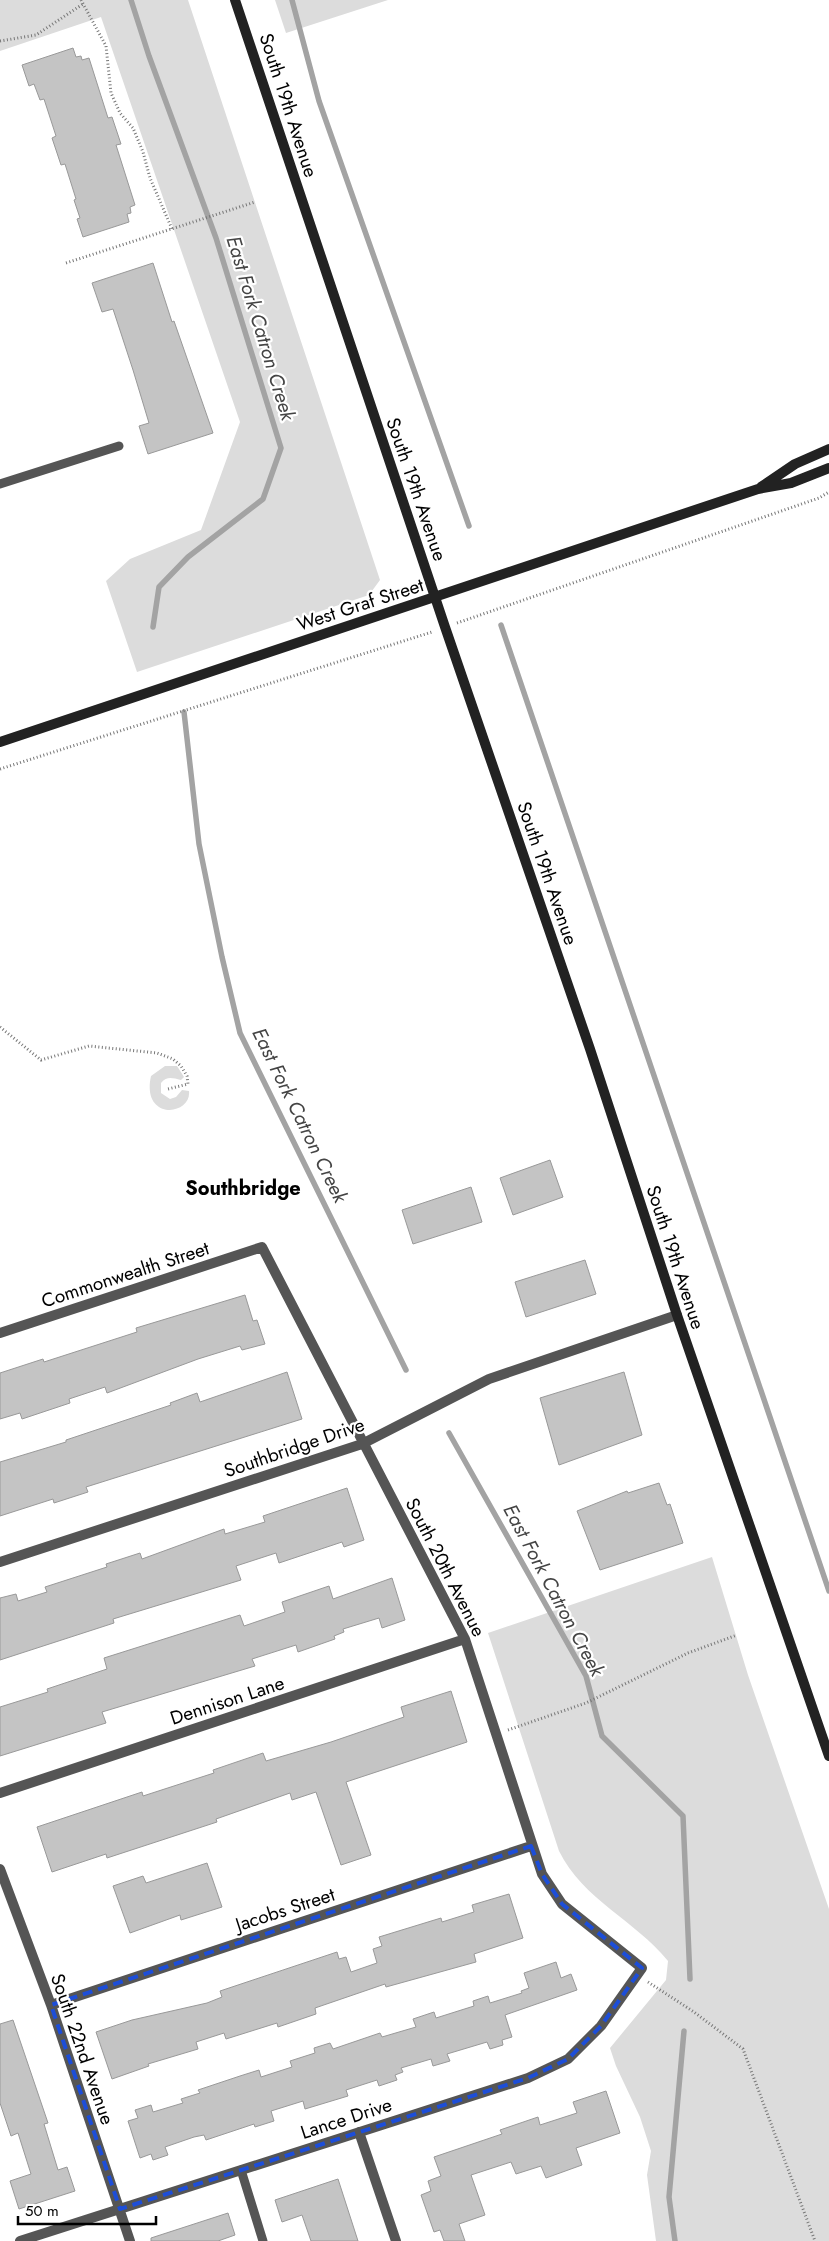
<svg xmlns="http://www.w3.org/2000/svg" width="829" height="2241" font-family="Jost,sans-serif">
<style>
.green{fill:#dcdcdc}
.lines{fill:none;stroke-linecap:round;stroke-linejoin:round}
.stream{stroke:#a3a3a3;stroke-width:5.5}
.building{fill:#c4c4c4;stroke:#999}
.path{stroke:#777;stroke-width:3;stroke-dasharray:1 2.5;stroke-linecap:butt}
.lane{stroke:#555;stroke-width:9}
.street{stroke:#555;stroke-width:10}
.secondary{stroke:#222;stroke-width:10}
.marked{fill:none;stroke:#1d4ed8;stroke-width:4;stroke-dasharray:10 6;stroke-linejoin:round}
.labels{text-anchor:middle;stroke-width:4.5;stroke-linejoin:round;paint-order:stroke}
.street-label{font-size:19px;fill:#000;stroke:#fff}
.water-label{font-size:20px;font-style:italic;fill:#444;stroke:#fff}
.neighbourhood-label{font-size:20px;font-weight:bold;fill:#000;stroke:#fff}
</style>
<rect width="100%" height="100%" fill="#fff"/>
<path class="green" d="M0,0H188L380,580L369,595L137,672L106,581L130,559L201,530L240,422L101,17L0,51Z
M275,0H388L286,33Z
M165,1066H177L184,1077L181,1080C172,1078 167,1076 161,1083V1093L170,1099L176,1097L182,1090L189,1091C192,1116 141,1121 151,1076Z
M712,1557L748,1675L829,1909V2241H656L647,2175L651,2151L640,2117L616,2066L610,2048L666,1980L668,1961C635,1920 583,1900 559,1851L488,1633Z"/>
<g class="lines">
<path class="stream" d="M131,0L149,56L216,238L281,448L263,499L188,557L159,587L153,627
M292,0L319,101L469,526
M501,625L829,1591
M184,712L199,844L222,957L240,1033L406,1370
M449,1433L586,1676L602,1736L683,1816L690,1979
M675,2241L669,2197L684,2031"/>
</g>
<path class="building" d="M73,48L76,57L81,56L82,60L89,58L108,118L112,117L121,144L116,145L135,205L130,207L131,213L127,214L129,222L83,237L77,219L80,218L74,200L76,199L65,164L61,165L52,138L56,136L44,99L40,100L34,84L29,86L22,65Z
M153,263L172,322L174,321L213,433L148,454L139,426L149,423L133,370L113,309L102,312L92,283Z
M550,1160L563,1197L513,1215L500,1178Z
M471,1187L482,1222L413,1244L402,1210Z
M585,1260L596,1294L526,1317L515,1282Z
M245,1295L253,1321L257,1320L265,1344L242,1350L240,1346L198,1359L107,1393L105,1387L69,1399L70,1403L22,1419L20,1413L0,1419V1373L43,1359L44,1362L137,1332L136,1328Z
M287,1372L302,1419L86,1487L88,1492L54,1503L53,1499L0,1516V1462L66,1442V1440L171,1405L170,1403L197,1393L200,1402Z
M624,1372L642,1435L559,1465L540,1398Z
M659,1483L667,1505L670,1504L683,1543L600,1570L577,1511L627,1491L628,1493Z
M347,1488L364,1540L344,1547L342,1542L279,1563L276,1553L236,1566L241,1580L113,1619L114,1623L0,1660V1598L16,1594L18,1601L47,1592L45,1587L107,1567L106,1564L140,1553L142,1559L224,1529L225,1534L265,1522L263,1516Z
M392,1578L405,1620L382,1628L379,1618L343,1629L344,1632L334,1636L335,1639L298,1652L296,1645L252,1659L255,1666L102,1712L106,1723L0,1756V1707L48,1692L47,1689L107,1669L104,1658L240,1615L244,1626L285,1612L282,1602L329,1586L333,1599Z
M451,1691L467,1742L346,1782L371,1855L341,1865L316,1792L292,1800L290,1793L216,1819L217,1822L107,1858L106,1854L52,1872L37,1827L142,1792L143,1796L214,1773L213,1770L263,1753L266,1761L331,1742L404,1717L401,1707Z
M207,1863L222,1907L181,1920L180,1915L130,1933L113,1886L143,1876L146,1883Z
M509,1894L523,1938L474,1954L476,1962L386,1987L385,1984L315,2008L316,2014L278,2027L277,2023L226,2039L224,2033L196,2042L198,2049L148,2064L149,2066L112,2079L96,2032L132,2020L207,2003L222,1997L220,1991L337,1952L339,1959L346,1957L351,1972L377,1963L373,1949L382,1946L379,1937L441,1918L442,1922L474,1912L472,1905Z
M556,1962L561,1978L571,1974L577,1990L505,2015L512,2037L502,2040L503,2045L490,2049L487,2042L447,2054L450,2061L433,2066L431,2059L401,2068L403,2072L395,2075L397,2080L379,2086L377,2080L346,2090L348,2096L305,2109L303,2101L271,2111L274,2121L255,2127L254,2124L206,2140L204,2135L194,2137L165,2147L168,2155L153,2160L151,2154L140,2158L128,2121L138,2118L135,2110L151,2105L153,2112L183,2103L181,2099L200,2093L198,2090L240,2076L259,2070L261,2077L292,2067L290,2061L315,2053L314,2048L330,2043L333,2049L380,2033L382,2037L416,2027L413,2019L434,2012L436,2018L474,2006L473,2001L488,1996L490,2003L522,1993L521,1991L529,1988L524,1973Z
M13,2020L48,2123L44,2124L58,2170L67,2167L75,2191L19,2209L10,2181L31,2174L18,2133L11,2136L0,2103V2024Z
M606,2091L620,2133L576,2148L582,2165L546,2178L541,2166L516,2174L511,2162L471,2175L485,2215L459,2224L465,2241H444L440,2230L434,2232L421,2195L431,2191L428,2181L441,2176L434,2157L502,2134L500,2130L538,2117L540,2125L577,2113L573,2102Z
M338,2179L358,2241H311L302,2215L282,2222L275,2200Z
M228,2213L235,2235L218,2241H151V2238Z"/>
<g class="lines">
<path class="path" d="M81,0L106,46L111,93L120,113L133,128L143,152L150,178L172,229
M0,41L36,35L83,4
M66,263L255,202
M457,623L819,498L829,492
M0,769L432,632
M0,1027L41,1060L89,1046L157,1053L173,1059L181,1066L187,1076L188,1084L168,1089
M508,1730L586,1703L688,1653L737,1635
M648,1982L694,2012L743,2049L815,2241"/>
<path class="lane" d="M0,484L119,446
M241,2170L263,2241"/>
<path class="street" d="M0,1333L262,1247L465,1639L542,1874L562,1904L642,1968L601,2026L568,2059L528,2078L20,2241
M0,1562L362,1444L489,1379L677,1315
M0,1793L465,1639
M0,1869L51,2005L130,2241
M51,2005L531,1846
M359,2132L396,2241"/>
<path class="secondary" d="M235,0L445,627L590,1049L677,1315L829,1756
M761,487L795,464L829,449
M0,742L758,489L791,483L829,468"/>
</g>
<path class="marked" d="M531,1846L542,1874L562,1904L642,1968L601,2026L568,2059L528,2078L120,2209L51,2005Z"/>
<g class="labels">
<g class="street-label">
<text transform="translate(289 105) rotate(72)" y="7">South 19th Avenue</text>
<text transform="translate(417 489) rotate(71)" y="7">South 19th Avenue</text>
<text transform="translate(360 604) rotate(-18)" y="7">West Graf Street</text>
<text transform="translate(548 873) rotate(71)" y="7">South 19th Avenue</text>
<text transform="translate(676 1257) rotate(72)" y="7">South 19th Avenue</text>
<text transform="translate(125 1274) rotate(-18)" y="7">Commonwealth Street</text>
<text transform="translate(294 1447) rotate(-19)" y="7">Southbridge Drive</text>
<text transform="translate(446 1567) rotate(63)" y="7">South 20th Avenue</text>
<text transform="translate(227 1700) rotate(-18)" y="7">Dennison Lane</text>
<text transform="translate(285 1909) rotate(-18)" y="7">Jacobs Street</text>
<text transform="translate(83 2049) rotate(71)" y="7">South 22nd Avenue</text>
<text transform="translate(346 2118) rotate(-18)" y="7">Lance Drive</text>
</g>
<g class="water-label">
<text transform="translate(261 328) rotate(73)" y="7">East Fork Catron Creek</text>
<text transform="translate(300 1115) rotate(64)" y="7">East Fork Catron Creek</text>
<text transform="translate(554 1590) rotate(62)" y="7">East Fork Catron Creek</text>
</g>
<g class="neighbourhood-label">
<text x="243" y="1195">Southbridge</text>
</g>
</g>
<path d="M18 2216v8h138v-8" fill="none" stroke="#000000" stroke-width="2.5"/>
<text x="25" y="2216" font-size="15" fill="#000000" stroke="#ffffff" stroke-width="4" paint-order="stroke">50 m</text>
</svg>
